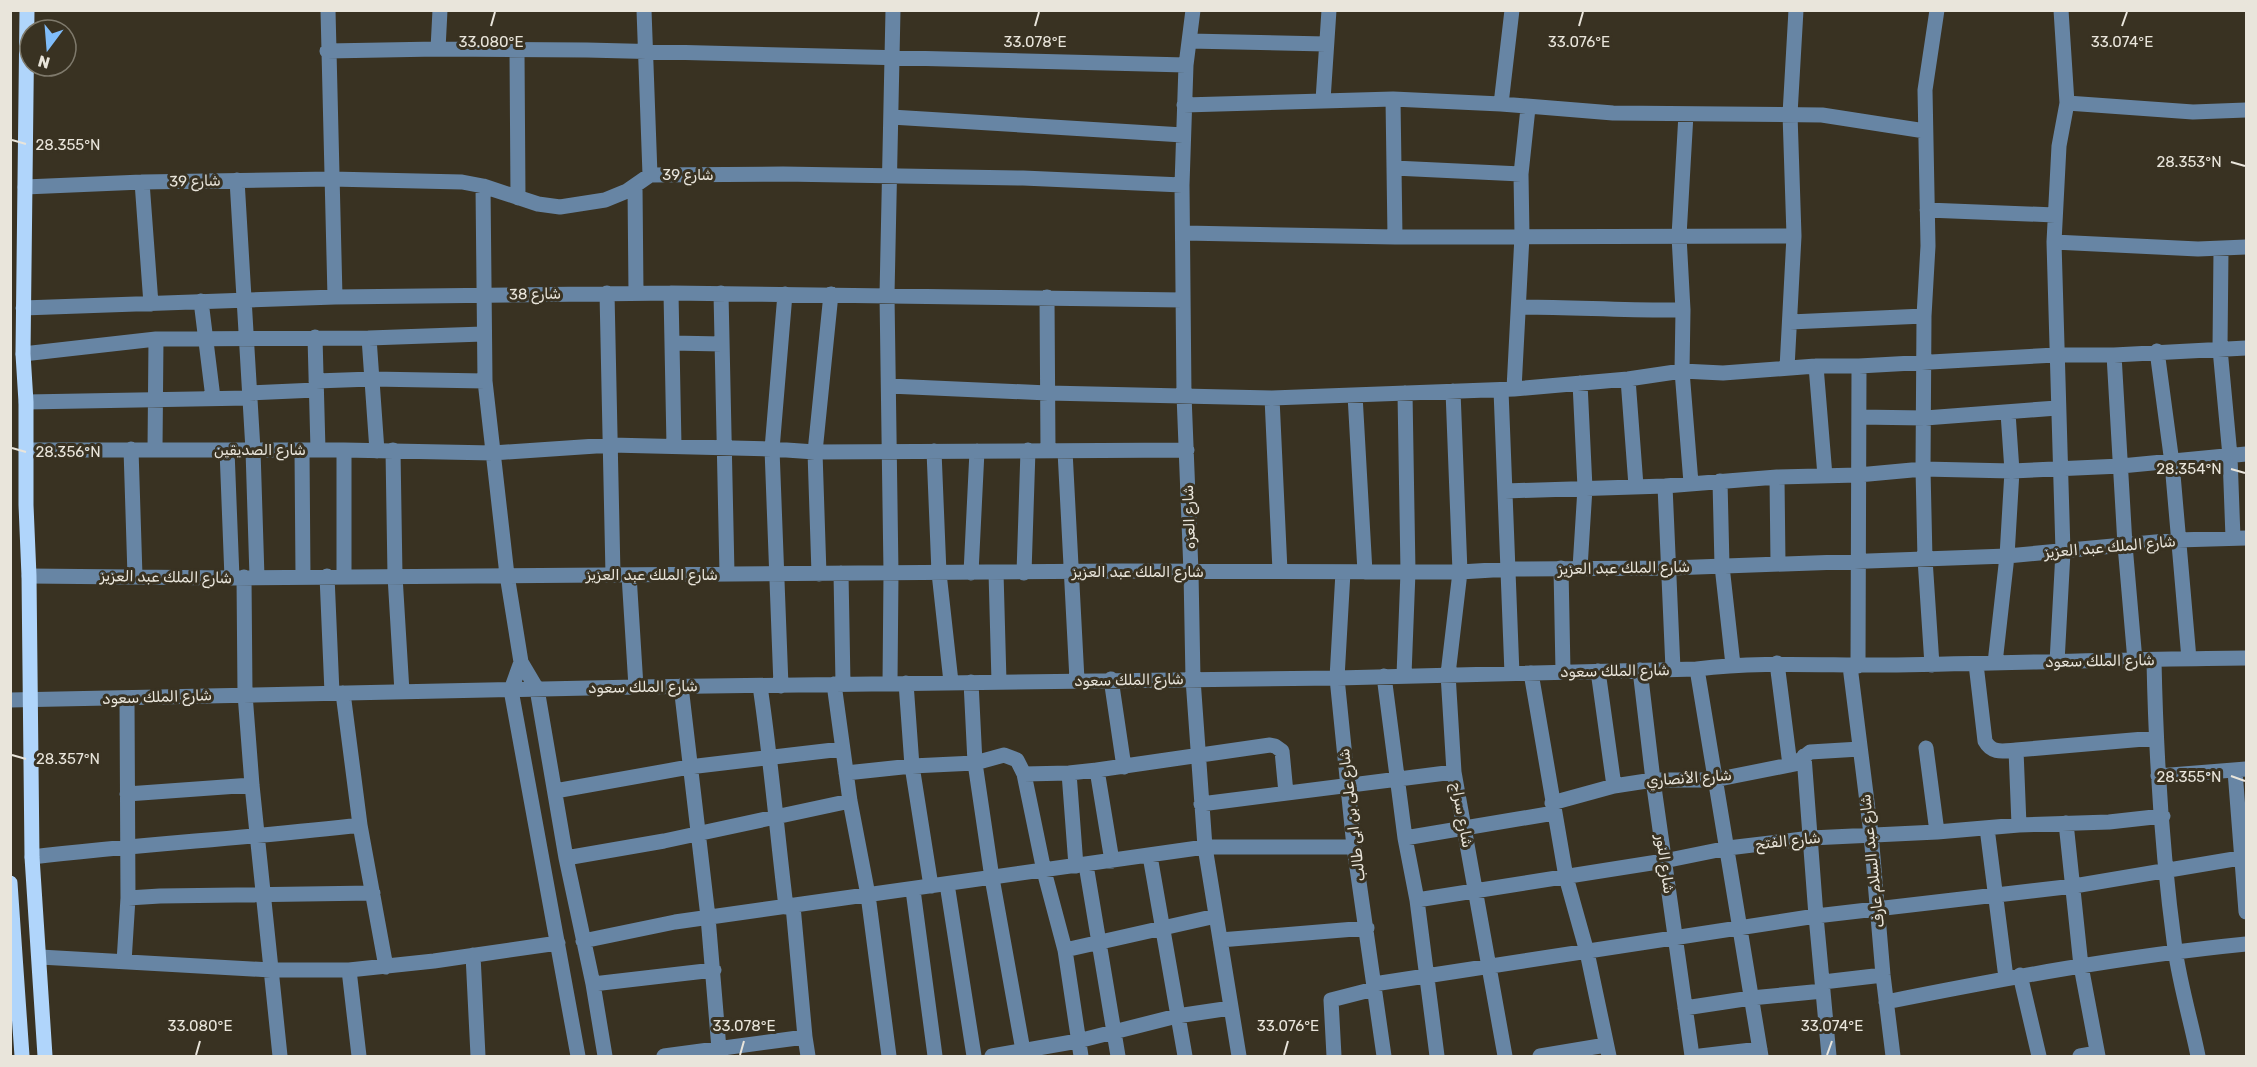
<svg xmlns="http://www.w3.org/2000/svg" width="2257" height="1067" font-family="Rubik,'Noto Naskh Arabic',sans-serif">
<style>
.lines{fill:none;stroke-linecap:round;stroke-linejoin:round}
.minor{stroke:#6785a4;stroke-width:15}
.major{stroke:#b0d5fb;stroke-width:15}
.ticks{fill:none;stroke:#e9e5db;stroke-width:2}
.labels{text-anchor:middle;stroke-width:6;stroke-linejoin:round;paint-order:stroke}
.street-label{font-size:15px;fill:#e9e5db;stroke:#393222}
.ticks-label{font-size:15px;text-anchor:middle;fill:#e9e5db;stroke:#393222;stroke-width:6;stroke-linejoin:round;paint-order:stroke}
</style>
<rect width="100%" height="100%" fill="#393222"/>
<g class="lines">
<path class="minor" d="M328,10L335,297
M644,10L650,175
M1193,10L1186,65L1182,185L1184,395L1191,572L1193,679L1205,847L1239,1056
M1189,41L1326,44
M438,49L440,10
M327,51L438,49L587,50L1186,65
M517,51L518,198
M1393,99L1395,237
M1323,100L1329,10
M2067,103L2193,112L2246,110
M1501,104L1512,10
M1184,105L1393,99L1501,104L1613,113L1822,115L1925,131
M1686,114L1679,236L1683,310L1682,371L1691,483
M891,117L1183,135
M1394,168L1521,174
M237,180L253,450L257,577
M142,182L151,304
M483,186L485,381L507,575L521,662L537,689L566,858L593,984L605,1056
M635,186L636,293
M25,187L142,182L331,179L462,182L483,186L538,204L560,207L605,200L627,191L650,175L783,174L1023,178L1182,185
M1927,210L2055,215
M1184,233L1395,237L1794,236
M2054,242L2198,249L2246,247
M2221,250L2220,349L2230,456L2233,538
M607,293L613,575
M671,293L674,446
M721,293L727,574
M1047,297L1048,451
M201,301L213,398
M1519,307C1574,307 1628,311 1683,310
M23,308L335,297L671,293L1183,300
M1790,322L1924,316
M315,337L318,450
M369,338L377,451
M672,343L722,344
M2157,351L2172,463L2189,659
M23,354L156,339L369,338L483,334
M2114,355L2125,545L2135,661
M1816,366L1825,476
M1787,368L1794,236L1790,114L1796,10
M1628,379L1636,486
M316,381L372,379L485,381
M1580,383L1585,488L1580,568
M889,386L1048,393L1272,398L1514,389L1628,379L1682,371L1723,373L1816,366H1859L2056,355H2114L2246,348
M1514,389L1522,236L1521,174L1528,108
M1501,390L1512,674
M1453,391L1460,572L1448,674L1454,772L1505,1056
M249,393L316,390
M1355,395L1365,572
M1272,398L1280,571
M26,402L249,398
M1859,417L1925,418L2057,408
M131,449L135,576
M155,449L156,339
M26,450H344L493,453L611,445L772,449L815,452L1187,450
M227,450L232,578
M302,450L303,577
M393,450L395,576L402,692
M934,451L939,573L951,682
M1065,451L1077,680
M1777,477L1778,563
M1720,481L1722,566L1733,665
M1665,486L1673,669
M1505,491L1665,486L1777,477L1858,475L1923,469L2012,471L2121,466L2246,454
M1561,568L1563,672
M996,572L999,682
M1343,572L1337,678L1354,847L1384,1056
M841,573L843,684
M971,573L977,451
M1024,573L1028,450
M819,574L815,452L831,294
M629,575L636,687
M29,576L232,578L1122,571L1460,572L1509,569L1670,568L2007,556L2177,540L2246,538
M327,576L332,693
M344,576V450
M244,577L245,694L252,785L280,1056
M2154,661C2156,757 2162,853 2175,949C2180,985 2191,1021 2198,1056
M521,662L511,690L578,1056
M2057,662L2063,552L2054,242L2059,146L2067,103L2061,10
M1777,663L1790,765
M1995,663L2007,556L2012,471L2008,413
M1976,664L1985,741C1992,754 2003,751 2016,750L2156,738
M1932,665L1925,559L1923,469L1924,316L1928,246L1925,90L1937,10
M1850,666L1871,834L1883,975L1893,1056
M1858,666L1859,366
M1697,669L1761,1056
M1640,670L1653,780L1692,1056
M1598,671L1614,786
M1531,673L1566,877L1587,952L1609,1056
M1404,675L1408,572L1405,393
M1384,676L1405,838L1417,900L1437,1056
M1111,679L1124,767
M971,682L975,763L992,878L1024,1056
M890,683L891,573L887,295L893,10
M906,683L912,766L931,886
M834,684L850,801L868,895L889,1056
M681,686L708,917L719,1049
M760,686C771,760 777,833 786,907
M781,686L772,449L785,294
M343,693L360,825L386,967
M127,698L128,898L160,896L373,893
M10,700L636,687L1337,678L1697,669C1764,661 1830,666 1897,665C2013,663 2130,659 2246,658
M1926,748L1937,832
M2016,750L2019,825
M1804,756L1816,916L1829,1056
M1097,770L1112,861
M2235,771L2246,912
M846,773L912,766L975,763L1004,755L1017,760L1024,774L1044,871L1065,950L1081,1056
M1069,773L1076,866
M1024,774L1069,773L1097,770L1270,745L1275,746L1282,751L1286,793
M2158,776L2246,769
M555,791L689,767L842,749
M127,794L252,785
M1552,803L1614,786L1653,780H1714L1795,764L1810,752L1860,749
M1201,804L1454,772
M2066,823L2081,966L2098,1056
M1987,828L2006,978
M1405,838L1554,813
M1150,856L1185,1056
M32,857C142,844 251,838 360,825
M566,858L664,841L850,801
M1086,865L1118,1056
M947,884L974,1056
M913,890L935,1056
M1417,900L1664,861L1728,848L1811,838L1937,832L2019,825L2109,822L2163,816
M793,906L805,1037L808,1056
M1220,940L1367,928
M583,941L675,922L1205,847H1354
M1065,950L1216,916
M473,955L478,1056
M40,957L271,970H349L434,961L558,943
M124,962L128,898
M349,970L359,1056
M2020,975L2039,1056
M1823,982L1883,975
M593,984L714,970
M1374,984L1816,916L2074,886L2246,857
M1886,1002C2006,978 2125,956 2246,944
M1685,1008L1751,998L1823,991
M664,1056L805,1037
M992,1056L1078,1041L1177,1016L1231,1008
M1334,1056L1331,1000L1374,989
M1540,1056L1606,1045
M1700,1056L1760,1049
M2080,1056L2097,1053"/>
<path class="major" d="M27,10L23,354L26,402V505L29,576L32,857L45,1056
M10,883L22,1056"/>
</g>
<path class="ticks" d="M491,26L495,12M1035,26L1039,12M1579,26L1583,12M2122,26L2127,12M12,140L26,144M2231,162L2245,166M12,448L26,452M2231,469L2245,473M12,755L26,759M2231,776L2245,781M196,1055L200,1041M740,1055L744,1041M1284,1055L1288,1041M1827,1055L1832,1041"/>
<g class="labels">
<g class="street-label">
<text x="688" y="180">شارع 39</text>
<text transform="translate(195 181) rotate(-1)" y="5">شارع 39</text>
<text transform="translate(535 294) rotate(-1)" y="5">شارع 38</text>
<text x="260" y="455">شارع الصديقين</text>
<text transform="translate(1189 517) rotate(-92)" y="5">شارع العزه</text>
<text transform="translate(2110 547) rotate(-5)" y="5">شارع الملك عبد العزيز</text>
<text transform="translate(1624 568) rotate(-1)" y="5">شارع الملك عبد العزيز</text>
<text x="1138" y="577">شارع الملك عبد العزيز</text>
<text x="652" y="580">شارع الملك عبد العزيز</text>
<text transform="translate(166 577) rotate(1)" y="5">شارع الملك عبد العزيز</text>
<text transform="translate(2100 661) rotate(-1)" y="5">شارع الملك سعود</text>
<text transform="translate(1615 671) rotate(-1)" y="5">شارع الملك سعود</text>
<text transform="translate(1129 680) rotate(-1)" y="5">شارع الملك سعود</text>
<text transform="translate(643 687) rotate(-1)" y="5">شارع الملك سعود</text>
<text transform="translate(157 697) rotate(-2)" y="5">شارع الملك سعود</text>
<text transform="translate(1689 778) rotate(-4)" y="5">شارع الأنصاري</text>
<text transform="translate(1352 815) rotate(-97)" y="5">شارع على بن ابى طالب</text>
<text transform="translate(1462 815) rotate(80)" y="5">شارع سراج</text>
<text transform="translate(1788 841) rotate(-6)" y="5">شارع الفتح</text>
<text transform="translate(1872 861) rotate(-96)" y="5">شارع عبد السلام عارف</text>
<text transform="translate(1665 864) rotate(82)" y="5">شارع النور</text>
</g>
</g>
<g class="ticks-label">
<text x="491" y="47">33.080°E</text>
<text x="1035" y="47">33.078°E</text>
<text x="1579" y="47">33.076°E</text>
<text x="2122" y="47">33.074°E</text>
<text x="68" y="150">28.355°N</text>
<text x="2189" y="167">28.353°N</text>
<text x="68" y="457">28.356°N</text>
<text x="2189" y="474">28.354°N</text>
<text x="68" y="764">28.357°N</text>
<text x="2189" y="782">28.355°N</text>
<text x="200" y="1031">33.080°E</text>
<text x="744" y="1031">33.078°E</text>
<text x="1288" y="1031">33.076°E</text>
<text x="1832" y="1031">33.074°E</text>
</g>
<rect width="2257" height="1067" fill="none" stroke="#e9e5db" stroke-width="24"/>
<g transform="translate(48 48) rotate(196)"><circle r="28" fill="#393222" stroke="#7f7a6c" stroke-width="1.5"/>
<path d="M0-4.5L10 22L0 15L-10 22Z" fill="#80bdfa"/>
<text y="-9" font-size="16" font-weight="bold" text-anchor="middle" fill="#e9e5db">N</text>
</g>
</svg>
